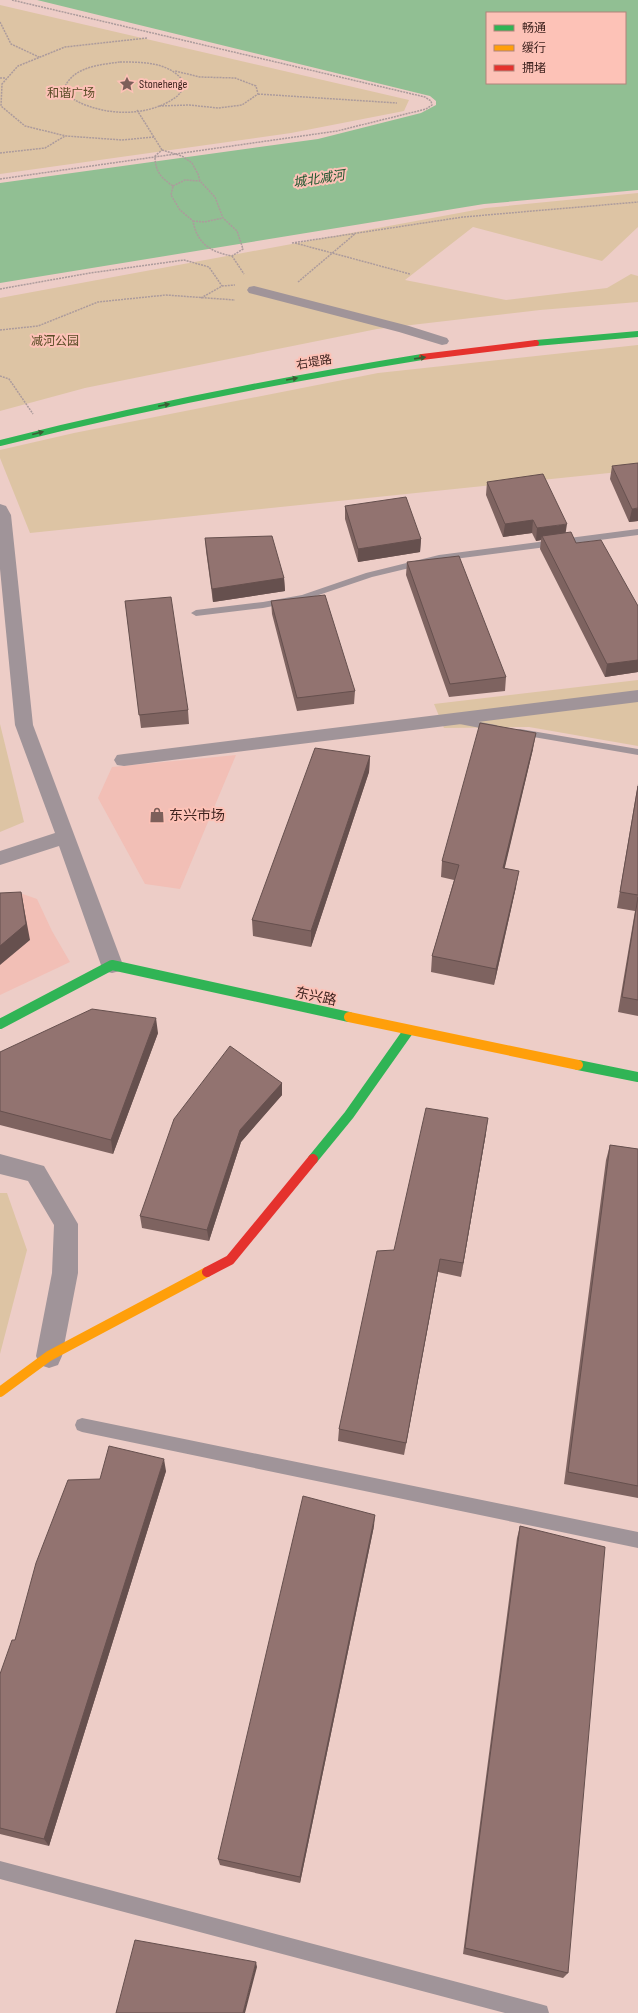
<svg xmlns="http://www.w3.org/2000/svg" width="638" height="2013" font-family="'Sofia Sans Condensed','Noto Sans SC',sans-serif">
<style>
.built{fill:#f2bfb6}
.green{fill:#ddc4a4}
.water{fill:#91bf93;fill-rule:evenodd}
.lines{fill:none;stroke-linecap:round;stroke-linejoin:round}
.path{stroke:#ac9b9c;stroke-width:1.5;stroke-dasharray:2 1;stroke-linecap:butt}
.lane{fill:#a09499;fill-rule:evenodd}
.street{fill:#a09499;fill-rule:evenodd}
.fast-far1{stroke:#30b455;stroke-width:6}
.fast{stroke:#30b455;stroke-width:10}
.slow{stroke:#ff9f0a;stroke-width:10}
.jam-far1{stroke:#e5322d;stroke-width:6}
.jam{stroke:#e5322d;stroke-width:10}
.wall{fill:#7e6360}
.shaded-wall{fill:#66504e}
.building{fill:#927370;stroke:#66504e}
.oneway{fill:#3a5e35}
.labels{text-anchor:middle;stroke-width:4;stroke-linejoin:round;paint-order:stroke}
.far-poi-label{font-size:12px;fill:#402420;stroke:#fdc2b7;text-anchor:start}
.far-park-label{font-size:12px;fill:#5a4c25;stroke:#fdc2b7}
.far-street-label{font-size:12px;fill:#402420;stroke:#fdc2b7}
.far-water-label{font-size:13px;font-style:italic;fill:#1b542c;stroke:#fdc2b7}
.poi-label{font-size:14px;fill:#402420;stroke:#fdc2b7;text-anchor:start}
.street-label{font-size:14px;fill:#402420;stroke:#fdc2b7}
</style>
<rect width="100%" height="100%" fill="#edcdc7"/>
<path class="built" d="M236,755L180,889L145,884L98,798L112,767Z
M17,892L37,899L52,931L70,962L0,995V896Z"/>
<path class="green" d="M0,5L409,100L404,111L291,133L0,174Z
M638,193V227L602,261L473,227L405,280L506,300L607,288L631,274L638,276V302L540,310L377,329L85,388L0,411V298L486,208Z
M638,345V470L30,533L0,458V450L74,433L378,373Z
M638,680V746L529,727L444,728L434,704Z
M0,724L24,822L0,832Z
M0,1193H7L27,1250L0,1354Z"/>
<path class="water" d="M37,0H638V190L484,204L0,283V183L318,139L421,113L436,105V101L430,96ZM487,13H625V83H487Z"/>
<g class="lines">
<path class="path" d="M0,22L11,44L39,57
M147,38L65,47L18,66L2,84L1,106L25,126L66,136L122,140L154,137
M120,62C145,62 172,62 186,85C183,89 180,94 176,97C145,120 92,116 63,92C70,67 98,65 120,62Z
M0,78H6
M258,94L397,103
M159,106L189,105L218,108L242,105L258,94L256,86L235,78L200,77L175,71
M137,110L162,150
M162,150L182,156L192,163L198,174L200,181L215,197L223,218L237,231L243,249L232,256C210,252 197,243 193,221L180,210L171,195L173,186C161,178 155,171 155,156Z
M0,153L45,148L65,136
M0,179L337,131L426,109L432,105L431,101L425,97L12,0
M173,186L185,180L200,181
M193,221L204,222L223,218
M292,243L463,217L638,202
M295,243L410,274
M232,256L244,274
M298,282L356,233
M0,289L90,273L184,260L209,267L222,286
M201,298L222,286L235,285
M0,330L38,326L98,302L166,295L235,300
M0,376L9,379L33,414"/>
<path class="lane" d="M638,529V535L439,561L372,577L304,600L263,608L196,616L191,613L196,610L263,602L302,595L366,573L439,555Z
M453,717L496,725L501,728L496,731L449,722L448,720Z
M520,729L638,749V755L516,734L515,732L516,730Z
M82,1418L638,1532V1548L82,1432L77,1430L75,1425L77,1420Z
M0,1861L540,2004L547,2006L549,2013H505L0,1879Z"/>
<path class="street" d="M254,286L409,326L447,338L449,341L447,344L442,345L399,332L249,293L247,290L249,287Z
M0,504L6,506L11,515L33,725L123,965L120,971L112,973L104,971L101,965L59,846L0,865V851L55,833L15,725L0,569Z
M638,690V702L124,766L117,765L114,760L117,755L124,754Z
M0,1154L44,1166L78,1224V1273L62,1356L58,1365L49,1368L40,1365L36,1356L52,1273L54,1225L28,1181L0,1174Z"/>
<path class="fast-far1" d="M536,343L638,334
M0,443C139,408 280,380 422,357"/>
<path class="fast" d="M0,1024L112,965L349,1017
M578,1065L638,1077
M313,1159L349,1115L409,1030"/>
<path class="slow" d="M349,1017L578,1065
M0,1392L49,1356L207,1272"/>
<path class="jam-far1" d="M422,357L536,343"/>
<path class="jam" d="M207,1272L230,1260L313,1159"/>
</g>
<path class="wall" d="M612,466L638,521L629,522L610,479Z
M487,482L566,533L638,606V672L605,677L540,549L541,540L536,541L532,533L503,537L486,495Z
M345,506L421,539L420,552L358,562L345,519Z
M205,538L284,578L285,591L213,602L206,551Z
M407,562L506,677L505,691L449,697L406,575Z
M125,601L188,710L189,724L141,728Z
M271,601L355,691L354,704L297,711L272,614Z
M533,749L504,869L516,887L494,985L431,972L432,956L454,880L441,877L442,861Z
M370,756L369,772L311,947L253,936L252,920Z
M638,784V1016L618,1012L635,911L617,908L636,795Z
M158,1033L113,1154L0,1125V1052Z
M282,1083V1095L241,1142L209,1241L142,1228L140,1216Z
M486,1133L461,1277L438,1272L404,1455L338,1441L339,1429L394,1250Z
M610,1145L638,1149V1498L564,1484L606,1160Z
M166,1471L49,1846L0,1834V1674L15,1640L100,1479Z
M374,1526L300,1883L220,1865L218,1859Z
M520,1526L568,1973L563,1978L463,1954L517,1538Z"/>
<path class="shaded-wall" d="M638,508V521L629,522L632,509Z
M533,520L532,533L503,537L505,524Z
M567,524L565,537L542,536L541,540L536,541L537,528Z
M421,539L420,552L358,562V549Z
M284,578L285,591L213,602L212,589Z
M638,660V672L605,677L607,664Z
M536,733L533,749L501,884L503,868Z
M370,756L369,772L311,947V931Z
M519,871L516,887L494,985L496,969Z
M21,892L30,940L0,965V946Z
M156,1018L158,1033L113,1154L111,1140Z
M282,1083V1095L241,1142L209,1241L207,1230L240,1130Z
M488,1118L486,1133L461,1277L463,1263Z
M440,1259L438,1272L404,1455L406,1443Z
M164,1459L166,1471L49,1846L44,1839Z
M375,1515L374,1526L300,1883V1877Z
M256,1962L257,1967L245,2013H243Z"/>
<path class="building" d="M638,463V508L632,509L612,466Z
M543,474L567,524L537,528L533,520L505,524L487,482Z
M406,497L421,539L358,549L345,506Z
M571,532L576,543L601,540L638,606V660L607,664L542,536Z
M272,536L284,578L212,589L205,538Z
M459,556L506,677L450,684L407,562Z
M325,595L355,691L297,698L271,601Z
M171,597L188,710L139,715L125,601Z
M480,723L536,733L503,868L519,871L496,969L432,956L459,865L442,861Z
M315,748L370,756L311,931L252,920Z
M638,786V895L620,892Z
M21,892L26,924L0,946V893Z
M638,897V1000L622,997Z
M92,1009L156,1018L111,1140L0,1111V1052Z
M230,1046L282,1083L240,1130L207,1230L140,1216L174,1119Z
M426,1108L488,1118L463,1263L440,1259L406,1443L339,1429L377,1251L394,1250Z
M610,1145L638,1149V1486L568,1472Z
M109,1446L164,1459L44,1839L0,1828V1674L12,1640H15L36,1563L68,1480L100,1479Z
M303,1496L375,1515L300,1877L218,1859Z
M520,1526L605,1547L568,1973L465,1948Z
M135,1940L256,1962L243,2013H116Z"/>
<defs><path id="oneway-solid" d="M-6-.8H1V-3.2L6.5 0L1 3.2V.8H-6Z"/></defs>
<g class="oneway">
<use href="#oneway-solid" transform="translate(420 358) rotate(-8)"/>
<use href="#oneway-solid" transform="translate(292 379) rotate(-10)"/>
<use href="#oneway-solid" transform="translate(164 405) rotate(-12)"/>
<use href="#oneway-solid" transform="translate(38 433) rotate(-14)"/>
</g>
<defs>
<g id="sight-bare" transform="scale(1.2)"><path d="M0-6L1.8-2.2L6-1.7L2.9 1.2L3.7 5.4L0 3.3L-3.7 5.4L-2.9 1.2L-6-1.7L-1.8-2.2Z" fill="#7d5f5a" stroke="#fdc2b7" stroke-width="2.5" paint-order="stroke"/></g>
<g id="shop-bare" transform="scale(1.2)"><path d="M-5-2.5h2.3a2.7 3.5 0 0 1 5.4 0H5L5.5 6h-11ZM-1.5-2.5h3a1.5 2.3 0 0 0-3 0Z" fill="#7d5f5a" stroke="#fdc2b7" stroke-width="2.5" paint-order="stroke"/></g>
</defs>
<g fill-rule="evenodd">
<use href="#sight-bare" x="127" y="84"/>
<use href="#shop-bare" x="157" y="815"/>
</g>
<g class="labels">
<g class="far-poi-label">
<text x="139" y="88">Stonehenge</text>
</g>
<g class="far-park-label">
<text x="71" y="97">和谐广场</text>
<text x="55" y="345">减河公园</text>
</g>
<g class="far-street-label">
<text transform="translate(314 362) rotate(-10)" y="4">右堤路</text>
</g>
<g class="far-water-label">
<text transform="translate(319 178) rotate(-9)" y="5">城北减河</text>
</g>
<g class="poi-label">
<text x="169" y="820">东兴市场</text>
</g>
<g class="street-label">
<text transform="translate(316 996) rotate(12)" y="5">东兴路</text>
</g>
</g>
<rect x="486" y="12" width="140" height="72" fill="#fdc2b7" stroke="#b1837b"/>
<rect x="494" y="25" width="20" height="6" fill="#30b455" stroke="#b1837b"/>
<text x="522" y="32" font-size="12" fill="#402420">畅通</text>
<rect x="494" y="45" width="20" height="6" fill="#ff9f0a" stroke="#b1837b"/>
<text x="522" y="52" font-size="12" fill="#402420">缓行</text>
<rect x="494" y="65" width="20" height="6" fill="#e5322d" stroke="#b1837b"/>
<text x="522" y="72" font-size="12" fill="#402420">拥堵</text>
</svg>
